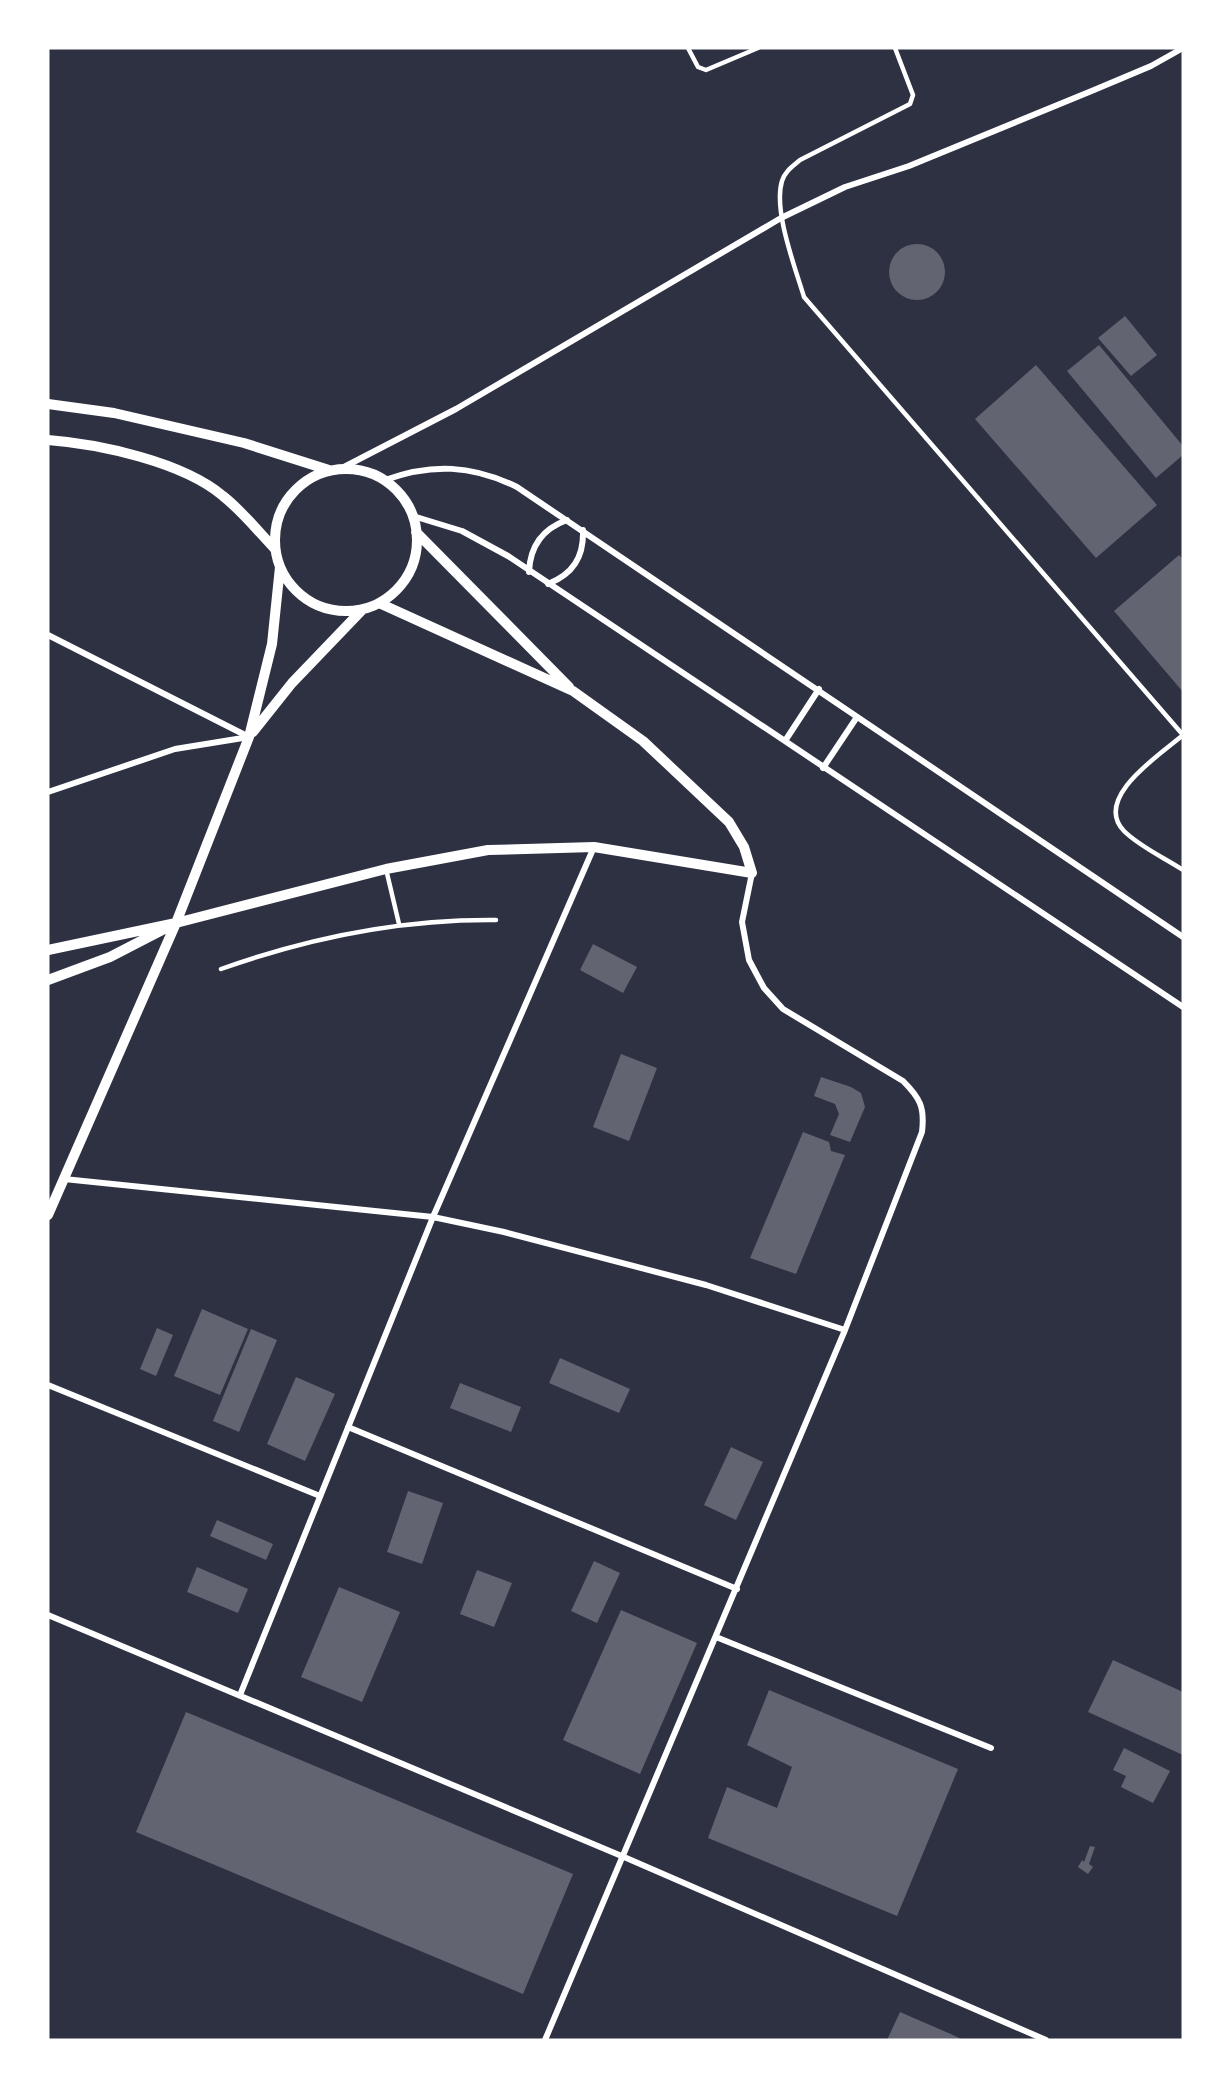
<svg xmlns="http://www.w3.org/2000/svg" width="1231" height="2088" font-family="'Work Sans',sans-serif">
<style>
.building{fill:#626471}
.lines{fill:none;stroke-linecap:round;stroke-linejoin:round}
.service{stroke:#fff;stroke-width:4.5}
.minor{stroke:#fff;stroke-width:6}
.tertiary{stroke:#fff;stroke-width:10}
</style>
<rect width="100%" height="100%" fill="#2d3142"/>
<path class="building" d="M889 272a28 28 0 1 1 56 0a28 28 0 1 1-56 0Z
M1125,316L1157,355L1131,376L1098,338Z
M1099,345L1183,446V455L1156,478L1067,371Z
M1036,365L1157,505L1096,558L975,419Z
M1179,555L1183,559V692L1114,611Z
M593,944L637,967L623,993L580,970Z
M621,1054L657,1068L629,1141L593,1127Z
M821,1077L851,1087L861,1093L865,1107L850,1142L830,1135L839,1114L835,1104L814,1096Z
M803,1132L829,1142L831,1151L845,1155L796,1274L750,1258Z
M202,1309L248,1329L220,1395L174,1376Z
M157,1328L173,1335L156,1376L140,1369Z
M251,1329L277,1340L239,1432L213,1421Z
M560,1358L630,1389L619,1413L549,1383Z
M296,1377L335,1394L305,1461L267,1444Z
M460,1383L521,1407L511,1432L450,1408Z
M731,1447L763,1462L736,1520L704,1505Z
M408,1491L443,1503L422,1564L387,1552Z
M217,1520L273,1544L266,1560L210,1536Z
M594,1561L620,1573L597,1623L571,1611Z
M197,1567L248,1589L238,1613L187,1592Z
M477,1570L512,1583L494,1627L460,1614Z
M339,1587L400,1612L362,1702L301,1677Z
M621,1610L697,1643L640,1774L563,1740Z
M1113,1660L1183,1692V1755L1088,1712Z
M769,1690L958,1769L897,1916L708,1838L727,1787L777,1808L792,1767L747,1745Z
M186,1712L573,1874L523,1994L136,1832Z
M1124,1748L1170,1771L1153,1803L1121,1787L1126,1776L1113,1770Z
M1090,1846L1095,1847L1089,1864L1093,1867L1088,1874L1078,1867L1082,1860L1084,1862Z
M900,2012L953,2035L963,2040H887Z"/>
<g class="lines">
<path class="service" d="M688,48L698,67L706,70L758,48
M895,48L913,95L910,104L800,160C793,166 785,171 782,181C773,210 795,267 804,297L1183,735
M1183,735C1161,754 1092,798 1124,831C1140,847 1165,858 1183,870
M386,869L399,924
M221,969C311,937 400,919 496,920"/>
<path class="minor" d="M342,468L456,409L781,218L845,187L909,166L1094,90L1151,66L1183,48
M385,480C432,463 472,465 517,487L1183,937
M413,516L462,531L508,556L1183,1007
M529,572C530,546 542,529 567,520
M548,584C573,574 584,557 583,530
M48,635L249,737
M785,741L819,689
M823,768L857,717
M48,792L175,749L249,737
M64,1179L433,1217L504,1232L706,1285L845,1330
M48,1385L320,1496
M348,1427L737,1589
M48,1615L624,1857L1046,2040
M716,1637L991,1748
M240,1695L433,1217L594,847
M545,2040L845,1330L922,1132C925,1107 920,1098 903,1081L783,1009L764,988L749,960L742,922L752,873"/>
<path class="tertiary" d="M48,404L114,413L244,443L329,470
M48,440C100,444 183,462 223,496C242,511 258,531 275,549
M275 540a71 71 0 1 1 142 0a71 71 0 1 1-142 0Z
M416,532L569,687
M253,732L292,683L363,609
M48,950L176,923L386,869L488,850L594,847L752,873L744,847L729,822L643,741L573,691L379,603
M48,980L110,957L168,927
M48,1215L176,923L249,737L272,644L280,567"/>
</g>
<rect width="1231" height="2088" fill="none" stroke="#ffffff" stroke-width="99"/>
</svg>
